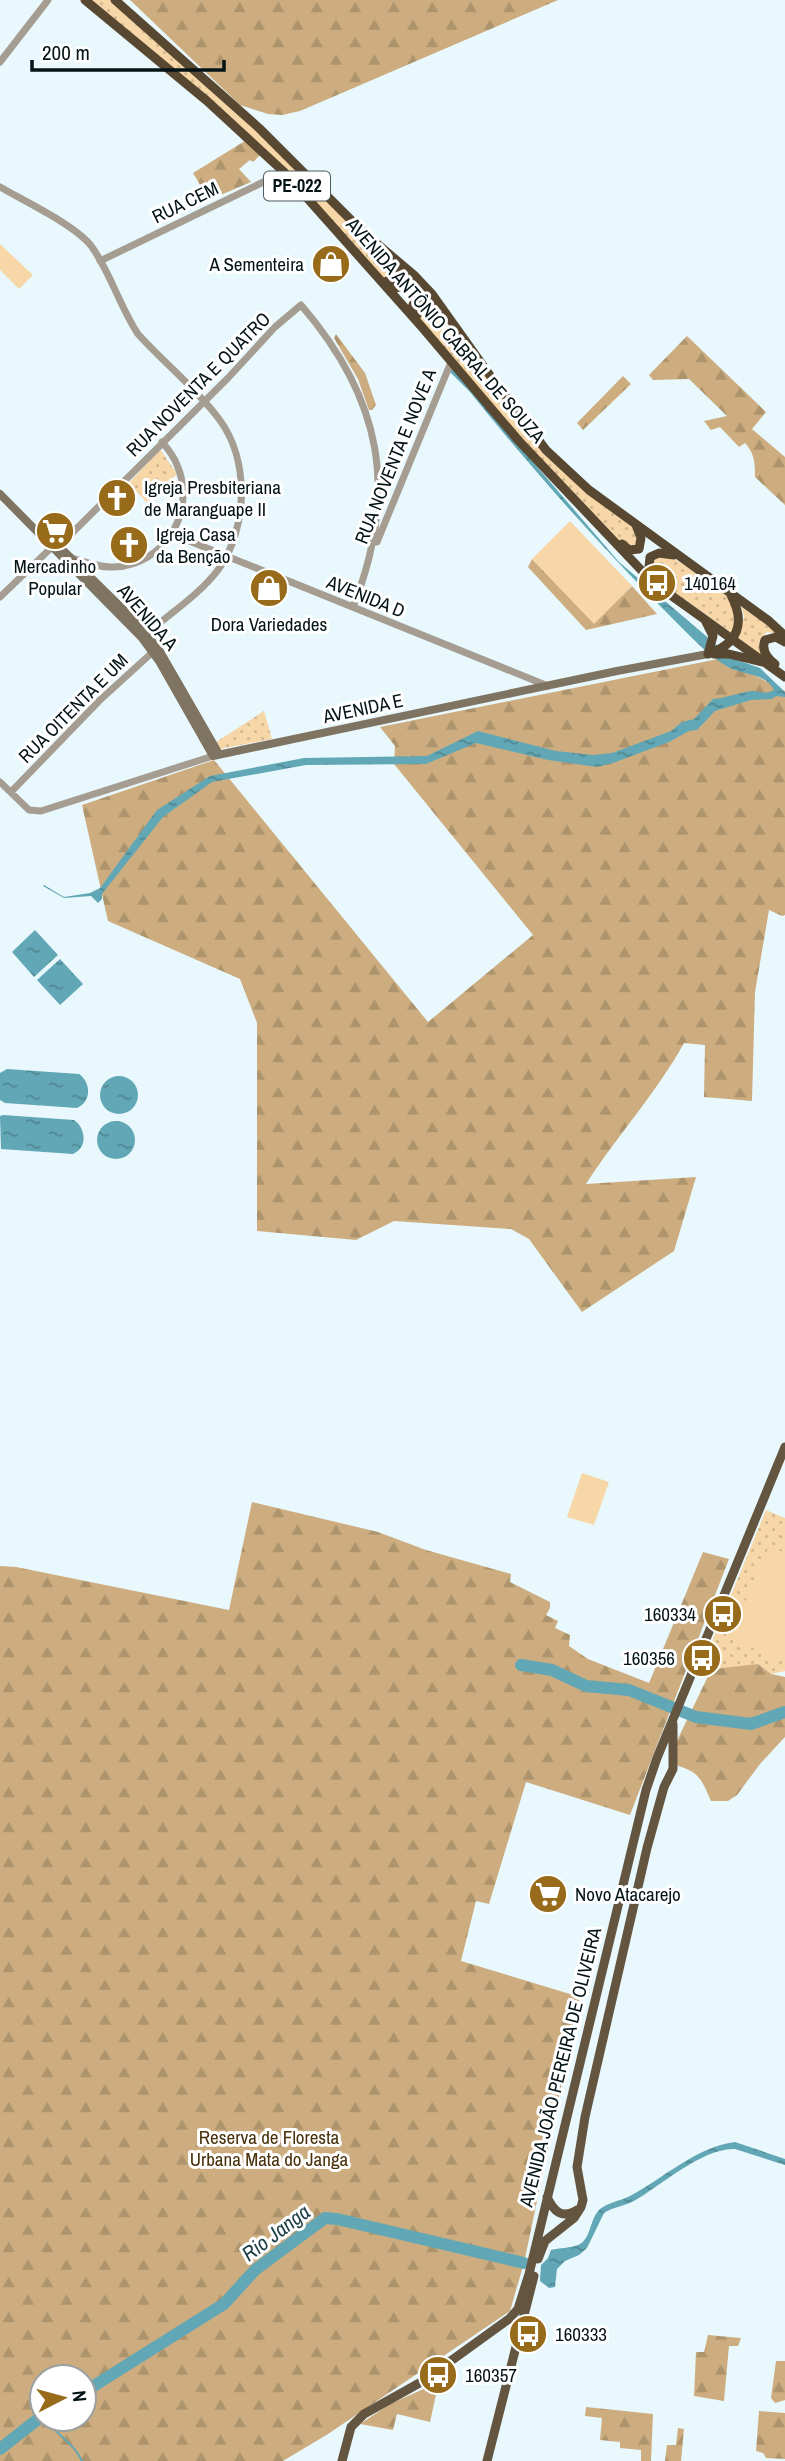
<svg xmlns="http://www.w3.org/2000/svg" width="785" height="2461" font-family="'Archivo Narrow',sans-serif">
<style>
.grass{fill:url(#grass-dots)}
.forest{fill:url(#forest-firs);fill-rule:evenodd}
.garden{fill:#f7d7a8}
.water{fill:url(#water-ripples)}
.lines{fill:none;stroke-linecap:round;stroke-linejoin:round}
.stream{stroke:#62a7b5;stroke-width:2}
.river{stroke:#62a7b5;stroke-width:12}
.tertiary{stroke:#a59d91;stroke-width:7}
.secondary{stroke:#7f7361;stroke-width:8}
.primary{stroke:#635540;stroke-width:9}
.trunk{stroke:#584832;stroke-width:9}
.labels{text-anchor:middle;stroke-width:6;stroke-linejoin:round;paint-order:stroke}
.shield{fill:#fff;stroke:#4f5a5c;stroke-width:2}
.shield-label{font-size:18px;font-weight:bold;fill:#041316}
.street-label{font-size:19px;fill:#041316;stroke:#fff}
.poi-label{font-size:19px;fill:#041316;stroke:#fff;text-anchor:start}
.park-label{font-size:19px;fill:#48310b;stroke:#fff}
.water-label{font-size:21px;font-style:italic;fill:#1c3e44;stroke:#fff}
</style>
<defs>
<pattern id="grass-dots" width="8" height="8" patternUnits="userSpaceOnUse" patternTransform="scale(1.75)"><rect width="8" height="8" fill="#f7d7a8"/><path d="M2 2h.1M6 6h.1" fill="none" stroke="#d2b890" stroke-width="1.8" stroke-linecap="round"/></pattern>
<pattern id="forest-firs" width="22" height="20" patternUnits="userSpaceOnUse" patternTransform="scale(1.75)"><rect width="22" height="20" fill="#cdad7f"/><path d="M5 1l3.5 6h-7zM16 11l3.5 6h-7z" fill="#ae946d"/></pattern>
<pattern id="water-ripples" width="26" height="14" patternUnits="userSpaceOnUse" patternTransform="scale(1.75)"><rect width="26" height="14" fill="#62a7b5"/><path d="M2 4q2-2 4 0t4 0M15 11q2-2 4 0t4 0" fill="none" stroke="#4f8792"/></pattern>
</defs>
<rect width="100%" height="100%" fill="#e8f8fc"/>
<path class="grass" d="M86,0H115L259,129L407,277L398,290L378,274L270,158Z
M416,299L428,300L463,347L480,362L554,459L636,528L641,548L629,551L520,442L418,317L413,307Z
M160,449L177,474L147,503L129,483Z
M662,553C682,563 732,588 736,612C737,619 734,628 733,634L663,584L651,569L655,554Z
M741,605L779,634L767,632L759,641L768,661L738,638L744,617Z
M264,711L272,739L220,749L216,742Z
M766,1510L785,1518V1671L771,1674L758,1664C745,1666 710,1671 701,1668Z"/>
<path class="forest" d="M130,0H558L300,111L282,115L268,114L240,105Z
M248,139L263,152L253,162L250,160L239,169L251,182L209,200L193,173Z
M336,334L365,373L376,405L372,410H369L358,379L334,338Z
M687,336L766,412L752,429L785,457V505L755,477C755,463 755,454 745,443L739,447L720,427L711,430L704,421L727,416L689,379L653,380L649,375Z
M623,376L631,384L583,430L577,423Z
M532,559L594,623L632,586L657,614L586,630L528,567Z
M718,659L728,667L754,675L785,691V915L782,916L769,910L755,992L752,1101L704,1097L705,1045L684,1043C657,1092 617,1136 586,1184L696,1177L674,1251L582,1312L529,1239L511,1229L394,1221L356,1240L257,1231V1023L240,979L108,921L82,805L214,760L428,1022L533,935L394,764L395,746L380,727Z
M252,1502L378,1532L426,1550L511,1574L510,1582L550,1602V1608L546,1615L558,1621L555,1628L570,1635L569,1646L588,1659L649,1683L703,1552L729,1559L630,1815L526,1782L489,1904L476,1901L461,1961L580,1997L524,2263L510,2311L328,2434L283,2461H0V1566L16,1567L229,1610ZM42,2377H84V2419H42Z
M758,1664L771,1674L785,1677V1737L760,1764L737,1795L728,1801H711C702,1781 700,1772 678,1766L673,1749L711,1670C727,1667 741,1666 758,1664Z
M708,2335L741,2338L738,2346H729L724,2401L694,2396L696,2352H704Z
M776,2361H785V2400L775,2403L771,2398Z
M428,2387L437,2390L430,2422L397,2414L393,2430L360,2424L390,2404Z
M586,2407L653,2414L651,2461H641V2450L620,2448V2442L600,2440L602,2418L585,2416Z
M759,2411L785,2413V2459L766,2458L763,2453L756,2451Z
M678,2428L684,2429L681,2461H665L667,2445H676Z"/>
<path class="garden" d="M0,244L33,275L19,289L0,270Z
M570,521L632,586L594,624L532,559Z
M582,1473L609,1482L594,1525L567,1517Z
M769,1546L785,1553V1662L729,1638Z"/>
<path class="water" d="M452,368L619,562L732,658L760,668L785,692V697L776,696L772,699L751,700L715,711L697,730L689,731L669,742L613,763L597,767L548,760L476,743L426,764L306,765L212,782L163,817L102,894V899L98,903L91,896L64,898L43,886L44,885L64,897L90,893L100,888L157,810L210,776L304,758L427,756L478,731L556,751L593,755L612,753L671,731L682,722L694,719L713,699C726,698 741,692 752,691C761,691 765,695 774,690C765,673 743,675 728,667C715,660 701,647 691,637C612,559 539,478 470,392L449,371Z
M35,930L58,955L34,977L12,952Z
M60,959L83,984L60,1005L37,980Z
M7,1069L79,1074C91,1082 92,1102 77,1108L5,1103L0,1100V1073Z
M100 1095a19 19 0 1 1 38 0a19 19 0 1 1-38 0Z
M3,1115L74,1120C86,1128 88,1148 73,1154L1,1149L0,1116Z
M97 1140a19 19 0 1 1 38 0a19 19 0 1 1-38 0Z
M735,2142L785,2159V2165L735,2149C704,2147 660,2186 634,2201C624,2206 613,2207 604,2213L587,2248L579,2255L565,2261L557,2269L555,2287L549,2288L540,2281L541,2265L548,2258L551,2250C560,2248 570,2248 578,2245C592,2239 589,2219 600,2209C609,2202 620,2201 630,2196C664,2178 696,2147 735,2142Z"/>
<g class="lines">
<path class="stream" d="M46,2419C57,2436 74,2443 82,2461"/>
<path class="river" d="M521,1665L552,1670L586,1686L629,1690L696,1717L751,1724L785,1712
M84,2392L224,2304L255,2270L325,2218L337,2219L524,2263
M0,2449L42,2416"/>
<path class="tertiary" d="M0,62L48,0
M0,187C24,201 77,226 92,247C111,274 120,307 138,334C164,363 196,388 219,419C250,460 248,529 218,570C199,595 170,613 147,634
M100,261L284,172
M172,534L548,686
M377,542L451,362
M72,558C85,562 100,568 114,567C165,565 197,511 177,465C174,456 168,449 162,442
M0,597L52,547L59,546L228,378L275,327L301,305C382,399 399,491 353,607
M0,782L29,810L41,811L213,756
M11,792L100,700L155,650"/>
<path class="secondary" d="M0,494L142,638L159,661L213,756L617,671L708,654
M65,552L126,612L158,648L219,754"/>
<path class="primary" d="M547,2197C554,2212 562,2219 577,2210
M538,2259L545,2241L574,2218L581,2207L583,2200L577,2167L585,2117L647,1848L664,1787L673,1769V1724
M342,2461L351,2427L364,2414L423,2381L509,2319L518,2309L529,2274L646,1790L657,1758L785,1447
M487,2461L534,2276"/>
<path class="trunk" d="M85,0L207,101L284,172L421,326L518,440L643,572L672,596L785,677
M115,0L259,128L362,231L415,276L432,294L494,381L546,450L589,490L769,621L785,636
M387,281L396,288L406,285V278L398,268
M417,315L412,308L415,299L424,297L434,307
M622,544L629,550L639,549L641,538L636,525
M655,579L649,567L650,557L659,553L674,555
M706,622L713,636L708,654
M708,654C738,644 746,623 731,595
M714,654H729L762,662
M775,664C767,658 761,650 765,640L776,637L785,642"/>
</g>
<defs>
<g id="shop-disc" transform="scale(2.0125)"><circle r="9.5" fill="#986b1a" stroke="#fff"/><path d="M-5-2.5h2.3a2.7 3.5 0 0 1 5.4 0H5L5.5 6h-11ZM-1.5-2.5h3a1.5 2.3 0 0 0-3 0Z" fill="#fff"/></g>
<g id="church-disc" transform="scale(2.0125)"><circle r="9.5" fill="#986b1a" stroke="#fff"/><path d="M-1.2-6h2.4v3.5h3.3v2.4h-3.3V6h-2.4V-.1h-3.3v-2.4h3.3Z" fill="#fff"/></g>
<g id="supermarket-disc" transform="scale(2.0125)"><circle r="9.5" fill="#986b1a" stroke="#fff"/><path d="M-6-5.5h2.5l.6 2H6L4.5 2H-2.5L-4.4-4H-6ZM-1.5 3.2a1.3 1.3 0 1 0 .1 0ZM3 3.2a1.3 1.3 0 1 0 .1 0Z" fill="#fff"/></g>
<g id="bus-disc" transform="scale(2.0125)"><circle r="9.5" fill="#986b1a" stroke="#fff"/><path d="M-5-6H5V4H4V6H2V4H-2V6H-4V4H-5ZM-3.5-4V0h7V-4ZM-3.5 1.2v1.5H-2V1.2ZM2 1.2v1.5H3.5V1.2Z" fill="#fff"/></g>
</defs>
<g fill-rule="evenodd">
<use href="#shop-disc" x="331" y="264"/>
<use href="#church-disc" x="117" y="498"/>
<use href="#supermarket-disc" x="55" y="531"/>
<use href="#church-disc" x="129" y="545"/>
<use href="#bus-disc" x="657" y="583"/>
<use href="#shop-disc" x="269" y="588"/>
<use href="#bus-disc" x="723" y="1614"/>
<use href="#bus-disc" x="702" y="1658"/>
<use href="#supermarket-disc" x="548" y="1894"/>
<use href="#bus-disc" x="528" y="2334"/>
<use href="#bus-disc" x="438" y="2375"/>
</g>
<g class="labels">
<rect class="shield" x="264" y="171.5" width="66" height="29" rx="5"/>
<g class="shield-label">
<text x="297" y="192">PE-022</text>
</g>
<g class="street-label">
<text transform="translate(185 202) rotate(-26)" y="7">RUA CEM</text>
<text transform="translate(446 330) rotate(49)" y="7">AVENIDA ANTÔNIO CABRAL DE SOUZA</text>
<text transform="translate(198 384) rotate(-45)" y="7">RUA NOVENTA E QUATRO</text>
<text transform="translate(395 456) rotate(-68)" y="7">RUA NOVENTA E NOVE A</text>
<text transform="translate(366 596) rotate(22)" y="7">AVENIDA D</text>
<text transform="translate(148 617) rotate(49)" y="7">AVENIDA A</text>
<text transform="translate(73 708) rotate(-45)" y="7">RUA OITENTA E UM</text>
<text transform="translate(363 708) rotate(-12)" y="7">AVENIDA E</text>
<text transform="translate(560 2067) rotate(-76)" y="7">AVENIDA JOÃO PEREIRA DE OLIVEIRA</text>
</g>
<g class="poi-label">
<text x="304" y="271" text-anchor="end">A Sementeira</text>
<text x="144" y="494">Igreja Presbiteriana<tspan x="144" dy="22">de Maranguape II</tspan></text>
<text x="156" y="541">Igreja Casa<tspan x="156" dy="22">da Benção</tspan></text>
<text x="55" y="573" text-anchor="middle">Mercadinho<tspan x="55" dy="22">Popular</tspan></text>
<text x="684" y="590">140164</text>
<text x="269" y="631" text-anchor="middle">Dora Variedades</text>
<text x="696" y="1621" text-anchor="end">160334</text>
<text x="675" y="1665" text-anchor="end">160356</text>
<text x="575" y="1901">Novo Atacarejo</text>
<text x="555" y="2341">160333</text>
<text x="465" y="2382">160357</text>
</g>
<g class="park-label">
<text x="269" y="2144">Reserva de Floresta<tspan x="269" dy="22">Urbana Mata do Janga</tspan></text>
</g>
<g class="water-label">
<text transform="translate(276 2233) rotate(-37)" y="7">Rio Janga</text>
</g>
</g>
<g transform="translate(63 2398) rotate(84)"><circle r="33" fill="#ffffff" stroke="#9ba1a2" stroke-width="2"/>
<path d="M0-5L12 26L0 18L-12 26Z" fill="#986b1a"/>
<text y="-10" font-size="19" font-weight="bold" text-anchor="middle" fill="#041316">N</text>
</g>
<path d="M32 60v10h192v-10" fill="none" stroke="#041316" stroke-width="3.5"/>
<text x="42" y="60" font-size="21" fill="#041316" stroke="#ffffff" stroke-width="5" paint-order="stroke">200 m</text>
</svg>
